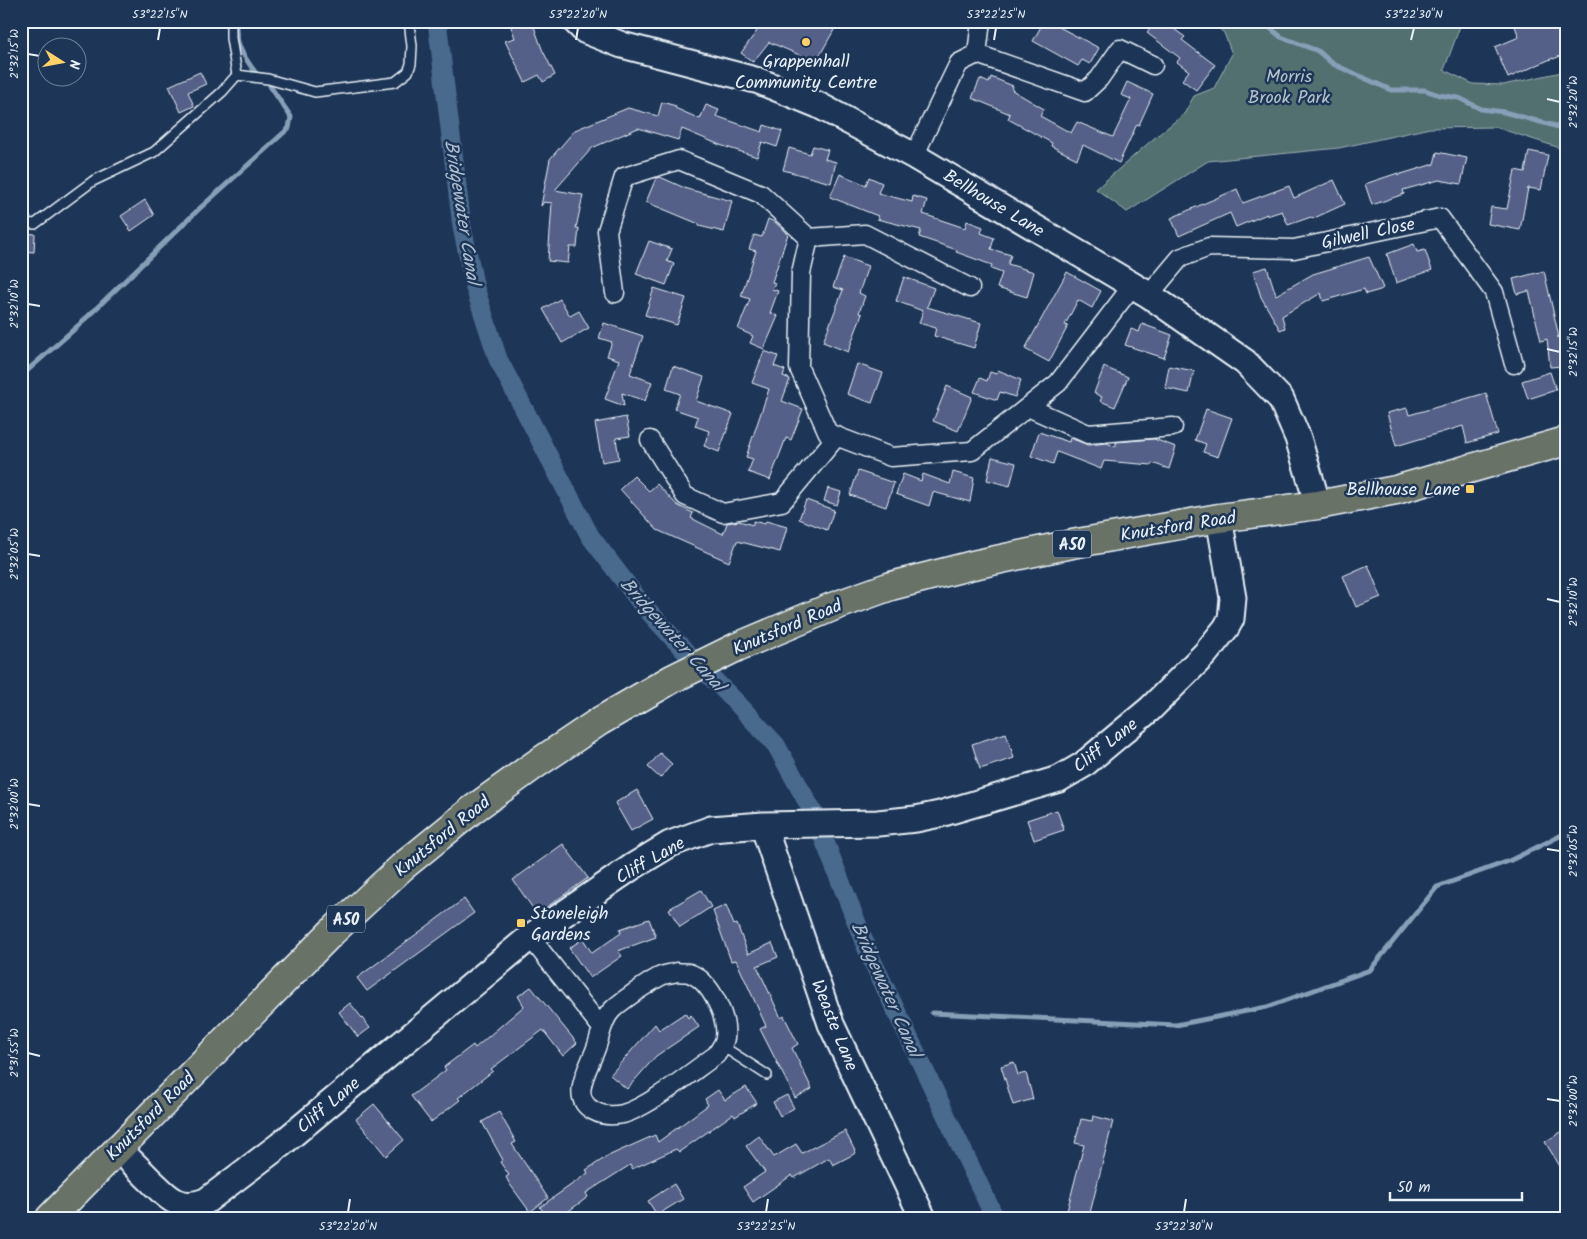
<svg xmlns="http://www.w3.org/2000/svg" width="1587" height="1239" font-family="Kalam,sans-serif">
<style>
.green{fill:#53706f;stroke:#9eb0b4}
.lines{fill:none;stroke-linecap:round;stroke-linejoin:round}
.stream{stroke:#889fb8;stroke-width:5}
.canal{stroke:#48698d;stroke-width:19}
.building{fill:#556188;stroke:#e8f1f8}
.lane-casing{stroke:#e8f1f8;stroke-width:12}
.street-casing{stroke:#e8f1f8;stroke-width:21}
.secondary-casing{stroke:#e8f1f8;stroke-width:29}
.highway-casing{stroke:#e8f1f8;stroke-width:31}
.lane{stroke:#1d3557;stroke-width:9}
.street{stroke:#1d3557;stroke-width:18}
.secondary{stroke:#1d3557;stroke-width:25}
.highway{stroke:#697266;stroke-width:28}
.ticks{fill:none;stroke:#e8f1f8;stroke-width:2}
.poi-dot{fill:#ffd166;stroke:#1d3557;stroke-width:2}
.labels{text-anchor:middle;stroke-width:5;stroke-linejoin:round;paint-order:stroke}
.shield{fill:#1d3557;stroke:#abb9c8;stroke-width:1}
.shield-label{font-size:16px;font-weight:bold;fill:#e8f1f8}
.poi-label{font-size:18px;fill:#e8f1f8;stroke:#1d3557}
.park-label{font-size:18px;fill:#b4c4c8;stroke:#1d3557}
.street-label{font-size:18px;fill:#e8f1f8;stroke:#1d3557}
.water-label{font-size:19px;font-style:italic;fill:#b0c1d3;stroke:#1d3557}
.neatline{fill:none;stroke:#e8f1f8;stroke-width:2}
.ticks-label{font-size:12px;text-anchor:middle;fill:#e8f1f8}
</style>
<rect width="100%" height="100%" fill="#1d3557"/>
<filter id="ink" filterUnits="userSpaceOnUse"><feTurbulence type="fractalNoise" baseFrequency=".02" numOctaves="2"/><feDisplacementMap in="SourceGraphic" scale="10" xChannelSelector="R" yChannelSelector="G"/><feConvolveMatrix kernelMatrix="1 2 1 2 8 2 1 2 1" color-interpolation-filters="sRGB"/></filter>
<g filter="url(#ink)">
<path class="green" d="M1210,21H1462L1444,70L1473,84L1503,85L1566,71V150L1495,127L1430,128L1339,148L1208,161L1127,212L1096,189L1152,140L1184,114L1194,96L1214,88L1232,54L1224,33Z"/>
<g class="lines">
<path class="stream" d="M236,21C235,44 242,54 255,72
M1262,21L1281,37L1318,51L1333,64L1391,90H1425L1439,95L1459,98L1481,109L1504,112L1566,129
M21,376L79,325L199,209L289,128L291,117L270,86
M932,1013L1176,1025L1267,1007L1370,970L1437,887L1509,861L1566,833"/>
<path class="canal" d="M437,21L462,227L475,288L498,359L590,536L641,603L684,650L736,702L776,745L814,814L869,954L995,1218"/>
</g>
<path class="building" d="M509,21H532L542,49L555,75L543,82L539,75L525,82L505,41L515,38Z
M764,21H839L816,62L769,42L753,62L741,53Z
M1044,21H1062L1059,27L1099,48L1090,64L1082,60L1078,66L1033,41Z
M1156,21H1163L1185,37L1182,40L1215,65L1196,90L1182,80L1189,71L1177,62L1180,58L1147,33Z
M1513,21H1566V54L1553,59V58L1508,78L1495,47L1519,37Z
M200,72L206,84L188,92L194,106L181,112L169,86Z
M991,77L1013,86L1012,90L1044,109L1040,116L1071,133L1077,122L1113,137L1131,99L1121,95L1127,82L1153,94L1139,125L1137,124L1119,163L1083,145L1077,159L1051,146L1052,143L1008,119L1010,114L972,98L980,79L989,83Z
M662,102L676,106L675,108L700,119L706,105L719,110L716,116L762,132L764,125L782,131L777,147L762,142L757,157L720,145L682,129L678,140L638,128L592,148L555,190L583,195L576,228H579L577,247H570L568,263L548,261L552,203L544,202L541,206L550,159L575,130L628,108L658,116Z
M813,146L828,150L825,159L836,162L831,183L783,170L789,148L810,154Z
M1529,151L1548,155L1541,190L1528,188L1520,230L1488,224L1491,207L1507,209L1515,170L1525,172Z
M1437,152L1467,158L1461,184L1439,180L1403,190L1404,194L1372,205L1365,184L1398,173V175L1434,164Z
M840,174L866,185L869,177L882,183L878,193L912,202L913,196L927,200L923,214L965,228L967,221L983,227L981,233L994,238L991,249L1011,255L1008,264L1034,272L1027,297L997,288L1002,273L991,269L992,265L956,252L957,250L919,237L921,230L877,219L878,216L830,197Z
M660,177L687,189L732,201L724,232L699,226V224L646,202L656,178Z
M1334,180L1345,204L1312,219L1311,217L1288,225L1282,211L1267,216V214L1236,227L1230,213L1179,236L1171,218L1237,189L1243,203L1289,186L1294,198Z
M145,200L154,215L131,231L121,216Z
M768,219L775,222L788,234L772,282L775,283L772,289L778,291L770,313L778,316L764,349L750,343L753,336L738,329L750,299L741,296L756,251L749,249L754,235L762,237Z
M21,233L35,234L34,252L21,251Z
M649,241L672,249L667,261L674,264L666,285L636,274Z
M1414,244L1417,252L1425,250L1432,270L1396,283L1387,254Z
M844,257L868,266L859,293L865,296L859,313L862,314L848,352L823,342L843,290L833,287Z
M1369,257L1383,288L1380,290L1366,294L1364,289L1323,301L1321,293L1282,316L1285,328L1280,330L1261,297L1253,271L1267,267L1276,295L1313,274Z
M1544,271L1559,337H1557H1562L1564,366L1550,367L1547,339L1541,341L1529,291L1517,294L1513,279Z
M1067,272L1101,291L1092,308L1078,300L1065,325L1068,326L1049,362L1025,349Z
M904,277L934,288L927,307L981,323L974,348L934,336L936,328L919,323L923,311L896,301Z
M654,288L686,298L677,325L645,315Z
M560,299L570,316L579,311L589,328L562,343L543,309Z
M604,323L643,336L630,374L652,382L645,401L622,393L624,406L605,399L619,360L607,356L612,342L599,338Z
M1142,324L1172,335L1164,358L1125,345L1131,329L1139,332Z
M764,351L778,356L774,366L785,370L783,376L790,379L782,401L803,409L791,440L786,438L770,480L748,472L753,459L746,457L769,389L752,383Z
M857,364L883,373L872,403L847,394Z
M673,366L704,377L696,401L733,414L719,452L704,446L709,431L695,426L698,417L674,409L680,394L666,389Z
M1169,366L1194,371L1189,393L1165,388Z
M1104,367L1128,377L1115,407L1100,401L1102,397L1094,393Z
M998,370L1021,380L1015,397L1000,392L997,400L974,392L980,378L987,381L990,372L996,374Z
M1550,372L1556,390L1528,399L1522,381Z
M947,386L972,397L958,431L933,421Z
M1486,393L1498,434L1467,443L1463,426L1396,446L1387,413L1407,408L1409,415Z
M1206,409L1232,418L1218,457L1203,452L1206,444L1195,440Z
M626,417L630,436L616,438L619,459L602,462L595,423Z
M1039,432L1069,442L1070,438L1088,445L1107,443L1116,447V442L1154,439L1176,447L1169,469L1152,463V465L1104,461L1101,469L1057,452L1053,464L1031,456Z
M992,457L1016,463L1010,486L987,480Z
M858,471L894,483L886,507L850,495Z
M953,472L974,478L970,502L933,492L929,506L896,494L903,474L921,481L923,474L950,484Z
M634,476L649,491L657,484L677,505L693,513L691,518L723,534L727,523L739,521L753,525V521L765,524L766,521L787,527L780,552L737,541L729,562L657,530L620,489Z
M828,488L841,492L837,505L824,501Z
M806,500L834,510L827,530L799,519Z
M1368,565L1381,597L1356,607L1343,576Z
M1006,733L1014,758L980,769L972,744Z
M660,753L672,764L660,778L648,767Z
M637,790L653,819L631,831L615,803Z
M1057,810L1064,830L1034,840L1027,820Z
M563,844L588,878L537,914L513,880Z
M701,890L711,907L680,927L669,909Z
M464,899L474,913L367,991L357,978Z
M726,905L734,925L737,924L748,954L772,943L778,957L757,966L781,1018L784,1016L798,1044L792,1048L812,1089L795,1098L760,1029L766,1026L736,960L731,961L713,911Z
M649,919L656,937L618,951L622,956L590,978L569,948L583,939L592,953L621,933L620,929Z
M531,987L577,1043L563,1056L543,1030L491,1069L493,1071L458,1098L460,1100L431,1122L411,1096L446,1070L444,1067L473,1045L475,1048L524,1006L518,996Z
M350,1003L370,1028L358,1037L339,1012Z
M685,1013L688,1018L691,1015L699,1027L656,1056L627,1089L610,1075L655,1024L659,1030Z
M1014,1062L1018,1075L1026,1073L1033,1099L1013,1105L1001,1066Z
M746,1087L757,1103L735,1117L733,1114L679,1152L676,1149L632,1169L630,1165L586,1193L588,1197L559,1218H548L540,1207L588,1173L586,1170L608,1156L655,1135L658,1142L708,1105L705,1099L718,1090L725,1100Z
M787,1095L794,1108L780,1116L773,1102Z
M374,1104L404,1140L386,1156L356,1119Z
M499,1112L516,1142L512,1144L548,1198L530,1212L509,1183L506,1177L509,1175L500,1162L503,1160L482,1122Z
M1093,1116L1113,1121L1089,1217L1067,1211L1084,1145L1075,1143L1081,1119L1092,1121Z
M1566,1129V1176L1545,1142Z
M845,1131L856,1153L833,1165L829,1158L794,1178L792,1175L753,1202L743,1187L765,1172L746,1146L759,1136L774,1157L796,1144L802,1153Z
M674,1184L683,1199L657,1215L648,1201Z"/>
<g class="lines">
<g class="lane-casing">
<path id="lane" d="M231,21V38L237,75
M237,75L268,79L315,92L395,82L408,72L411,64L412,46L409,21
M21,223L35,224L93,181L154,152L222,92L237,75
M722,1046L767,1075"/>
</g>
<g class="street-casing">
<path id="street" d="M977,54L981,21
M914,156L959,63L977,54L1085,92L1099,79L1120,49L1153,65
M809,238L865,234L970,288
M615,293L607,231L624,177L679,160L761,194L809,238L801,273L799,368L828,433L891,457L972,451L1058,383L1133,285
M1149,295L1180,258L1209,247L1294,249L1440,218L1494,292L1514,364
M1028,407L1088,434L1173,427
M650,440L685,496L723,513L782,502L837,436
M530,937L601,1027
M677,972C681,973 686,972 689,973C710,980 728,1017 725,1038C724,1044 720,1049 716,1055C693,1071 649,1107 623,1114C613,1116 603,1116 594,1111C568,1098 589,1068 596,1048C601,1035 602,1020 612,1010C621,1001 648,983 659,977C664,974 671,974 677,972Z"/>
</g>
<g class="secondary-casing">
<path id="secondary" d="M575,21L584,30L622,45L759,81L818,105L914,156L1149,295L1245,362L1281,399L1298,438L1318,505
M763,825L831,1024L923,1218
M117,1148C128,1158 138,1168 149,1179C167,1196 178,1212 206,1201L280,1145L530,937L632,867L670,844L711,829L763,825L878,823L916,819L940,814L1059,779L1083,765L1150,709L1205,654L1226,628L1231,619L1233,598L1219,518"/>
</g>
<g class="highway-casing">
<path id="highway" d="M50,1218L332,932L402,867L472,810L536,764L600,721L672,679L737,647L832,607L891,586L973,565L1072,544L1219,518L1318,505L1396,490L1566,441"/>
</g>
<use href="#lane" class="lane"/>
<use href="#street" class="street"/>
<use href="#secondary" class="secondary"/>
<use href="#highway" class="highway"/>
</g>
</g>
<path class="ticks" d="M158,40L160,28M576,40L578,28M994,40L996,28M1411,40L1414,28M28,54L40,56M1547,99L1560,102M28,304L40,306M1547,349L1560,352M28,554L40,556M1547,599L1560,602M28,804L40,806M1547,849L1560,851M28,1053L40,1056M1547,1099L1560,1101M348,1212L350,1199M766,1212L768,1199M1184,1212L1186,1199"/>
<g class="poi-dot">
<circle cx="806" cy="42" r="5"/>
<rect x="1465" y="484" width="10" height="10" rx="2.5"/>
<rect x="516" y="918" width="10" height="10" rx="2.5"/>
</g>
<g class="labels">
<g class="shield">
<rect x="1053" y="530.5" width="38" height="27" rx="4"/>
<rect x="327" y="905.5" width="38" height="27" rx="4"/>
</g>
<g class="shield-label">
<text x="1072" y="550">A50</text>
<text x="346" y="925">A50</text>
</g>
<g class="poi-label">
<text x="806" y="67">Grappenhall<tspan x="806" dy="21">Community Centre</tspan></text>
<text x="1460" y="495" text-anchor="end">Bellhouse Lane</text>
<text x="531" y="919" text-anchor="start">Stoneleigh<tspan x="531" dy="21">Gardens</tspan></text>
</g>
<g class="park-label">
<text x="1289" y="82">Morris<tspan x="1289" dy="21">Brook Park</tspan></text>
</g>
<g class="street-label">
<text transform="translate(994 203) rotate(31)" y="6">Bellhouse Lane</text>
<text transform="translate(1368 233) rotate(-12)" y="6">Gilwell Close</text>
<text transform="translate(1178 526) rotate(-9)" y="6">Knutsford Road</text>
<text transform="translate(787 627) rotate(-23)" y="6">Knutsford Road</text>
<text transform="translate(1105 745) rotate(-38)" y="6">Cliff Lane</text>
<text transform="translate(442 836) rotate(-39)" y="6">Knutsford Road</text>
<text transform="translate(650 860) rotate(-30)" y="6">Cliff Lane</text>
<text transform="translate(835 1025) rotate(68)" y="6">Weaste Lane</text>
<text transform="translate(328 1105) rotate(-40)" y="6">Cliff Lane</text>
<text transform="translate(150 1116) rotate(-45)" y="6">Knutsford Road</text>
</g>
<g class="water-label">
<text transform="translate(463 212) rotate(81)" y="7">Bridgewater Canal</text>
<text transform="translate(673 634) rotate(48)" y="7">Bridgewater Canal</text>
<text transform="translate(887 989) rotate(66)" y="7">Bridgewater Canal</text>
</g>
</g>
<rect width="1587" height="1239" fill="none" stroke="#1d3557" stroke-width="55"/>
<g transform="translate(62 62) rotate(101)"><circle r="24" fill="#1d3557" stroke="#6e8097"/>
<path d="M0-4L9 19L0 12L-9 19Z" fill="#ffd166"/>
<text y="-8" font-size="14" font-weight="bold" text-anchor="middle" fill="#e8f1f8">N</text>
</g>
<path d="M1390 1192v8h132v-8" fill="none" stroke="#e8f1f8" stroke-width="2.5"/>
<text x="1397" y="1192" font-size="15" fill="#e8f1f8" stroke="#1d3557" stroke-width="4" paint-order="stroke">50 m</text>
<rect x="28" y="28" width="1532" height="1184" class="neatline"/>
<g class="ticks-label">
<text x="160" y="18">53°22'15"N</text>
<text x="578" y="18">53°22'20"N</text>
<text x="996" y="18">53°22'25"N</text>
<text x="1414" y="18">53°22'30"N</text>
<text transform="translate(14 54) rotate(-90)" y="4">2°32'15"W</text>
<text transform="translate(1573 102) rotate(-90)" y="4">2°32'20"W</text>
<text transform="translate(14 304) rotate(-90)" y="4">2°32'10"W</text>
<text transform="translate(1573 352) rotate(-90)" y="4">2°32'15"W</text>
<text transform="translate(14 554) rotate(-90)" y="4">2°32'05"W</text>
<text transform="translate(1573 602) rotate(-90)" y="4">2°32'10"W</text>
<text transform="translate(14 804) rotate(-90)" y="4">2°32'00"W</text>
<text transform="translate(1573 851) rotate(-90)" y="4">2°32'05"W</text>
<text transform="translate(14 1053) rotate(-90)" y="4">2°31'55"W</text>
<text transform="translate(1573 1101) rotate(-90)" y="4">2°32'00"W</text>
<text x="348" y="1230">53°22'20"N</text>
<text x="766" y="1230">53°22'25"N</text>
<text x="1184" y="1230">53°22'30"N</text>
</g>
</svg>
